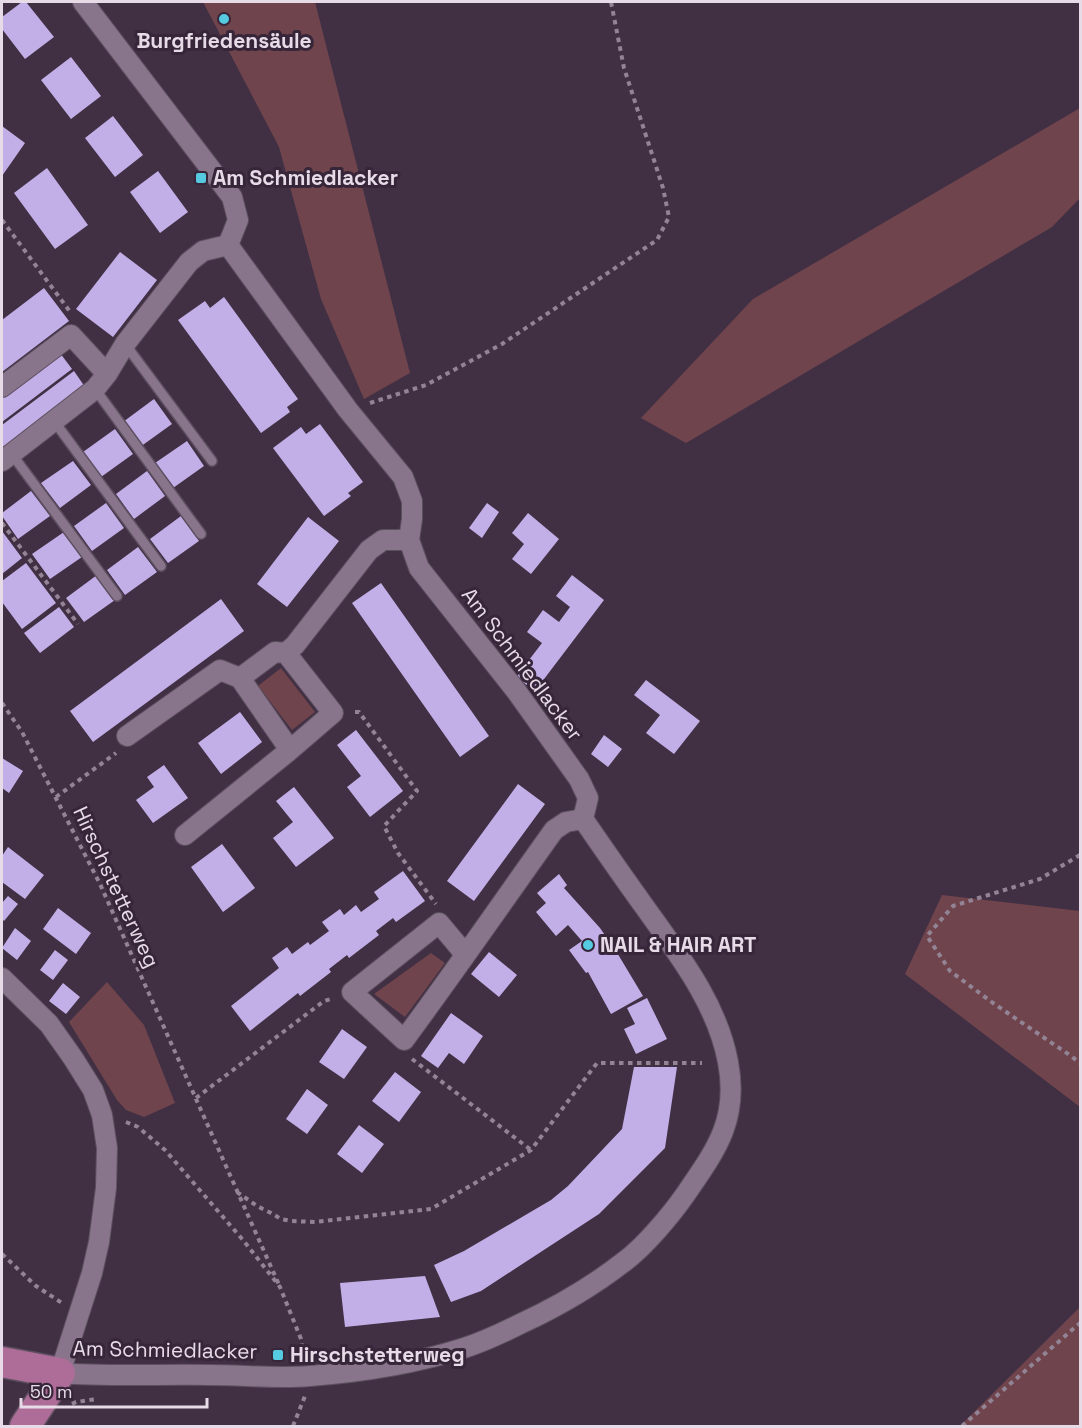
<svg xmlns="http://www.w3.org/2000/svg" width="1082" height="1428" font-family="'Space Grotesk',sans-serif">
<style>
.green{fill:#6f444c}
.building{fill:#c3afe8}
.lines{fill:none;stroke-linecap:round;stroke-linejoin:round}
.lane-casing{stroke:#5d4f5f;stroke-width:12}
.street-casing{stroke:#5d4f5f;stroke-width:22}
.primary-casing{stroke:#5d4f5f;stroke-width:33}
.path{stroke:#938495;stroke-width:4;stroke-dasharray:4.5 4.5;stroke-linecap:butt}
.lane{stroke:#88748b;stroke-width:9}
.street{stroke:#88748b;stroke-width:20}
.primary{stroke:#ad6d98;stroke-width:30}
.poi-dot{fill:#56cae0;stroke:#372639;stroke-width:2}
.labels{text-anchor:middle;stroke-width:6;stroke-linejoin:round;paint-order:stroke}
.poi-label{font-size:21px;font-weight:bold;fill:#e7dbe8;stroke:#372639;text-anchor:start}
.street-label{font-size:21px;fill:#e7dbe8;stroke:#372639}
</style>
<rect width="100%" height="100%" fill="#413044"/>
<path class="green" d="M203,2H315L410,373L364,399L321,299L279,147Z
M1080,108V198L1052,227L686,443L641,418L753,299Z
M281,668L315,712L292,730L258,686Z
M942,895L1080,911V1107L905,974Z
M431,953L445,963L405,1017L374,994Z
M107,982L144,1025L175,1103L144,1117L126,1110L117,1100L69,1022Z
M1080,1307V1426H960Z"/>
<path class="building" d="M22,2H26L54,37L25,59L2,29V17Z
M71,57L101,96L71,119L41,80Z
M113,116L143,155L115,177L85,138Z
M2,126L25,143L2,176Z
M47,168L88,225L55,249L14,193Z
M158,171L188,212L160,233L130,192Z
M120,252L157,280L113,337L76,309Z
M44,288L69,321L2,372V320Z
M224,297L298,399L287,407L290,412L261,433L178,320L205,301L210,308Z
M60,353L72,369L2,422V397Z
M74,371L85,387L2,449V425Z
M154,399L172,424L140,447L123,422Z
M320,424L363,482L348,493L351,496L324,516L273,448L301,427L306,434Z
M115,429L133,454L101,477L83,452Z
M187,441L204,466L173,488L155,463Z
M73,461L91,485L60,508L41,483Z
M147,471L165,496L134,519L116,494Z
M31,491L50,516L18,539L2,516V513Z
M106,503L124,528L92,551L74,526Z
M487,503L499,512L482,538L469,528Z
M528,513L559,539L531,574L512,559L524,544L512,533Z
M181,516L199,541L168,563L150,539Z
M308,517L339,541L287,607L257,584Z
M2,531L22,558L2,574Z
M64,532L82,557L50,579L32,554Z
M138,547L157,572L125,595L107,570Z
M26,563L56,603L22,629L2,602V581Z
M97,575L115,600L84,622L66,598Z
M572,575L604,600L535,691L516,677L542,643L527,632L543,610L559,622L570,607L556,596Z
M381,583L489,736L460,757L352,603Z
M221,599L244,631L93,742L70,711Z
M59,607L74,627L40,653L24,633Z
M646,680L700,721L674,754L646,733L660,715L634,695Z
M240,712L262,742L221,774L198,743Z
M356,730L403,791L370,817L347,787L361,776L337,745Z
M604,735L622,749L608,767L591,754Z
M2,758L23,771L9,793L2,788Z
M164,765L188,798L153,823L136,800L154,787L147,777Z
M518,784L545,804L474,901L447,881Z
M294,787L334,838L296,867L273,838L293,822L276,801Z
M222,844L255,888L223,912L191,867Z
M8,847L44,875L25,899L2,882V856Z
M403,871L425,901L396,922L393,918L376,931L379,935L349,958L347,955L329,969L331,972L300,996L298,993L250,1031L231,1006L279,968L272,958L287,947L292,954L308,942L310,945L329,931L322,922L340,909L344,915L356,905L361,912L379,899L374,892Z
M559,874L567,885L564,888L600,928L616,951L643,996L611,1014L588,972L586,973L569,950L582,941L568,925L556,936L536,912L546,903L537,893Z
M8,896L18,904L4,921L2,919V903Z
M58,908L91,933L76,954L43,929Z
M15,928L31,941L17,960L2,948Z
M55,950L68,960L53,980L40,970Z
M489,952L517,975L499,997L471,974Z
M63,983L80,997L66,1014L49,1001Z
M647,998L667,1039L636,1054L624,1029L635,1024L627,1008Z
M451,1013L483,1036L464,1064L449,1053L438,1068L421,1056Z
M342,1029L367,1047L344,1079L319,1062Z
M634,1067H677L665,1148L599,1214L481,1291L451,1302L434,1265L464,1251L551,1200L568,1186L622,1129Z
M395,1072L421,1092L399,1122L372,1101Z
M307,1089L328,1105L307,1134L286,1119Z
M359,1125L384,1144L362,1173L337,1154Z
M425,1276L440,1317L345,1327L340,1283Z"/>
<g class="lines">
<g class="lane-casing">
<path id="lane" d="M125,344L212,461
M95,389L201,534
M54,421L161,566
M11,453L117,596"/>
</g>
<g class="street-casing">
<path id="street" d="M2,387L71,335L107,374
M2,461L95,389L107,374L125,344L189,262L203,251L228,245
M286,653L333,713L290,750L240,678L275,652L286,653L295,645L369,550L383,540H409
M127,736L220,670L240,678
M185,835L290,750
M465,954L439,923L352,992L404,1040C455,971 504,900 554,830L566,822L583,819
M2,978L49,1024L73,1058L93,1090L102,1115L107,1148L106,1188L99,1242L92,1273L60,1373C110,1377 160,1374 210,1375C243,1375 277,1379 310,1376C362,1372 414,1364 464,1348C483,1342 502,1333 520,1324C557,1307 593,1286 625,1261C645,1246 671,1215 685,1195C716,1150 739,1120 728,1062C717,1003 678,954 644,906C623,877 603,848 583,819L588,798L579,779L517,692L419,568L409,540L412,519V501L403,477L348,410L228,245L238,220L232,197L83,2"/>
</g>
<g class="primary-casing">
<path id="primary" d="M2,1362L60,1373L25,1426"/>
</g>
<path class="path" d="M2,220L71,313
M370,403L426,385L502,344L657,240L669,217L663,188L624,68L611,2
M2,523L78,624
M2,703L22,732L100,884L280,1287
M355,712H359L417,791L384,826L398,853L436,904
M56,797L116,753
M1080,855L1040,879L953,906L927,936L950,971L993,1003L1071,1056L1080,1063
M412,1059L531,1150
M196,1098L324,1001L334,998
M126,1122L138,1127L165,1150L243,1240L280,1287L301,1339L304,1357
M237,1192L257,1206L271,1213L281,1219L291,1221L315,1222L431,1209L531,1150L597,1063H702
M2,1254L36,1286L62,1303
M72,1404L76,1402L97,1399
M293,1426L305,1396
M962,1426L1080,1323"/>
<use href="#lane" class="lane"/>
<use href="#street" class="street"/>
<use href="#primary" class="primary"/>
</g>
<g class="poi-dot">
<circle cx="224" cy="19" r="6"/>
<rect x="195" y="172" width="12" height="12" rx="3"/>
<circle cx="588" cy="945" r="6"/>
<rect x="272" y="1349" width="12" height="12" rx="3"/>
</g>
<g class="labels">
<g class="poi-label">
<text x="224" y="48" text-anchor="middle">Burgfriedensäule</text>
<text x="213" y="185">Am Schmiedlacker</text>
<text x="600" y="952">NAIL &amp; HAIR ART</text>
<text x="290" y="1362">Hirschstetterweg</text>
</g>
<g class="street-label">
<text transform="translate(522 664) rotate(53)" y="7">Am Schmiedlacker</text>
<text transform="translate(116 887) rotate(65)" y="7">Hirschstetterweg</text>
<text transform="translate(165 1350) rotate(1)" y="7">Am Schmiedlacker</text>
</g>
</g>
<rect width="1082" height="1428" fill="none" stroke="#e7dbe8" stroke-width="6"/>
<path d="M21 1398v9h186v-9" fill="none" stroke="#e7dbe8" stroke-width="3"/>
<text x="30" y="1398" font-size="18" fill="#e7dbe8" stroke="#372639" stroke-width="4.5" paint-order="stroke">50 m</text>
</svg>
